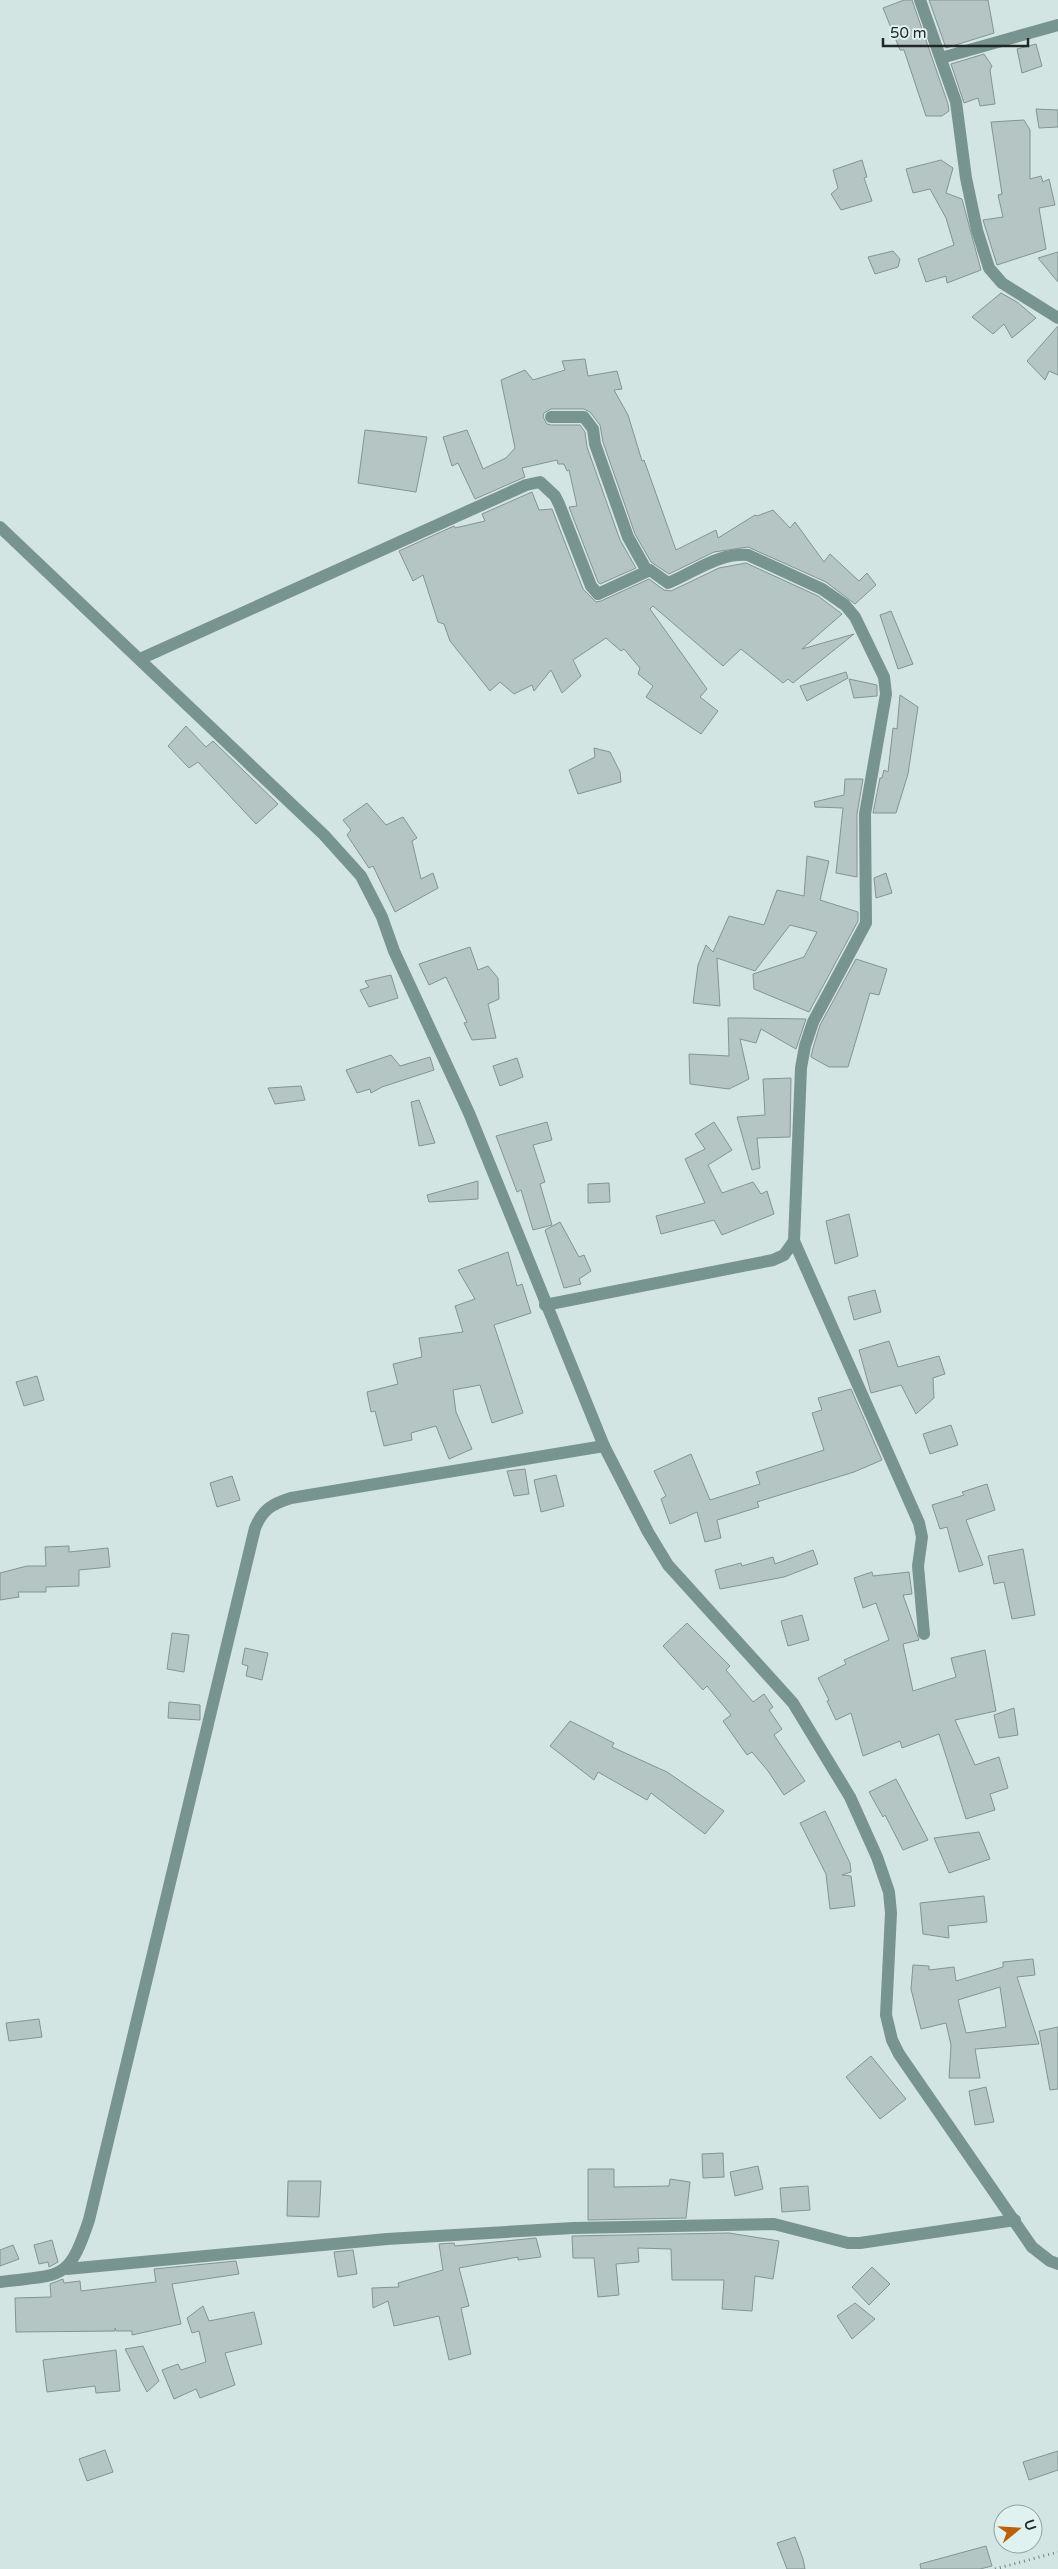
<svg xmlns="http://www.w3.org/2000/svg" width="1058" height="2569" font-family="'Varela Round',sans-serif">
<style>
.building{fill:#b4c5c3;stroke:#839491;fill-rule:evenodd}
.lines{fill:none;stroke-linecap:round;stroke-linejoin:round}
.path{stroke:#75817f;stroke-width:3;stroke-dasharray:1 4;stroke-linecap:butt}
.minor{stroke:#789490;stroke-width:12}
.tertiary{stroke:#789490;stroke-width:12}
</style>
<rect width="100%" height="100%" fill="#d3e5e2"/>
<path class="building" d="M904,0H912L948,104L949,111L942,116H926L904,50H900L883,8Z
M929,0H988L994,33L946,48Z
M1036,44L1042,66L1022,73L1017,49Z
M984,54L992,66L990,70L995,104L980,106L978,98L964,103L951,64Z
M1036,109L1058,110V127L1039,128Z
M1024,120L1030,130V179L1041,176L1043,182L1049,179L1055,205L1039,208L1046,249L997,265L983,220L1003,217L998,195L1002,194L991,122Z
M862,160L867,177L864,178L872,201L841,210L831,194L838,188L833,170Z
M941,160L953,168L946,193L962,199L981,270L947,283L946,276L926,282L918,259L954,245L946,218L930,189L913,193L906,169Z
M893,251L900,259L898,267L875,274L868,257Z
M1058,252V282L1038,258Z
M1001,293L1017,302L1036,318L1012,338L1004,324L993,334L972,317Z
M1058,326V375L1049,371L1045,380L1027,361Z
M585,359L588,376L617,371L622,389L614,390L628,415L642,461L644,460L676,550L716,530L718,538L755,515L757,516L773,510L790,528L795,522L824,562L830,554L859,581L867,573L876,585L855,604L826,582L748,547L714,552L669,574L651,562L635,534L603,442L600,425L590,412L584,409H551L544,413L543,417L547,424L551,425H580L585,432L587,447L620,540L636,568L600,584L598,582L569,507L577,506L569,470L567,471L564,464H558L557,460L522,468L525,477L475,499L458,463L452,466L443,437L467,430L483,469L506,458L515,448L501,380L525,370L533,380L565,370L562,361Z
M365,430L427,437L416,492L358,483Z
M532,492L539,510L552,509L583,589L596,602L601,601L649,579L664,590L671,591L719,568L746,563L818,596L842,614L802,649L854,634L793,683L788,679L783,683L741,649L723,666L653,606L650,609L707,689L700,697L718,711L701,734L646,697L653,686L638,674L640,668L624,649L621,651L606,638L573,660L581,676L562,693L551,670L534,691L532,685L514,694L500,682L490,691L450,641L444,624L438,622L423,575L413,581L399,551L454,526L455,528L485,521L482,514Z
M891,611L913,664L898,669L880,615Z
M846,672L848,678L807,701L800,686Z
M849,679L877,685V696L854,698Z
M900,695L918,707L908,774L896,813H873L880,778H882L884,770L888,772L893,728L897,729Z
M186,726L206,747L213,741L278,804L256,824L198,762L189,768L168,746Z
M594,748L610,752L620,772L621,782L578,794L569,770L595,757Z
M845,779H863L857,814V877L836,873L843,808L815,807L814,802L844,795Z
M367,803L386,825L403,817L417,838L412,841L421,879L433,873L438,888L395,912L373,866L369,868L347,835L351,830L343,820Z
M807,856L829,861L820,900L858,912V921L809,1012L754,989L753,974L804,957L817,932L790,925L755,971L717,958L720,1006L693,1003L698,965L706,945L713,952L729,916L764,925L777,890L804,896Z
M886,873L892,893L876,898L874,878Z
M470,947L478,970L488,966L498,978L499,999L488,1004L496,1038L472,1040L464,1023L467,1022L446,977L429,985L419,964Z
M856,959L887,969L879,995L870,993L848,1067H829L811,1057L813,1048L820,1025Z
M391,975L398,998L369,1007L360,990L369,987L365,981Z
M728,1018H742L806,1019L796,1049L761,1029L756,1043L740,1039L749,1079L729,1089L690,1084L689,1054L729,1056Z
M391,1055L400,1066L430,1057L434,1070L382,1087L371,1093L370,1089L357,1093L346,1070Z
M517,1058L523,1077L500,1086L493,1066Z
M791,1078L790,1137L757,1138L760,1168L752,1170L737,1117L765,1115L763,1079Z
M301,1086L305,1100L275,1104L268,1088Z
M419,1100L435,1143L419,1146L411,1102Z
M547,1122L552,1140L533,1145L545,1182L540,1184L552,1225L533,1230L521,1190L517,1192L496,1136Z
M714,1122L732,1150L708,1165L722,1193L753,1182L761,1194L767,1191L774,1214L722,1235L714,1220L661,1234L656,1216L705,1203L685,1159L705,1149L695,1134Z
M478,1181V1199L429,1202L427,1195Z
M609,1183L610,1202L588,1203V1184Z
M849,1214L858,1256L835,1264L826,1221Z
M560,1222L579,1257L584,1255L591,1271L579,1279L581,1284L564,1288L545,1230Z
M508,1252L517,1286L522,1284L531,1313L494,1325L523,1413L492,1423L480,1385L453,1390L456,1412L472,1449L449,1459L436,1426L411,1433L412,1440L384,1446L375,1411L371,1412L367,1392L398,1384L393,1364L422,1357L419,1338L463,1332L455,1306L475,1299L458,1270Z
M875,1290L881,1312L854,1320L848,1297Z
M889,1341L898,1367L939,1356L945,1374L933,1378L934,1398L916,1414L901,1385L871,1393L859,1350Z
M37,1376L44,1400L24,1406L16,1382Z
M851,1389L882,1460L854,1472L757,1502L759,1507L717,1520L721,1538L705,1542L697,1512L670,1524L661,1499L666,1496L654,1471L691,1454L710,1500L760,1484L756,1472L824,1450L812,1413L822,1410L818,1398Z
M951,1425L958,1445L930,1454L923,1434Z
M525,1469L529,1494L514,1496L507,1471Z
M556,1475L564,1506L541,1512L534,1480Z
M232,1476L240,1500L217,1507L210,1483Z
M987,1484L995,1510L966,1520L983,1565L959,1572L947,1527L940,1529L932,1505L964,1495L962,1492Z
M69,1546V1552L108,1548L110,1567L79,1570V1586L46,1587V1592H18L19,1597L0,1600V1573L27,1566H46L45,1547Z
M1023,1549L1035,1615L1012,1619L1004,1582L994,1584L988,1556Z
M813,1550L818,1564L784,1577L720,1589L715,1570L741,1563L742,1566L773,1557L775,1564Z
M872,1572L873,1576L909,1572L912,1594L903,1595L919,1640L903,1644L913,1691L956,1677L951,1658L985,1650L996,1711L955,1720L975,1765L999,1757L1008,1788L990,1794L995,1810L966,1819L939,1734L902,1748L900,1741L863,1756L851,1713L836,1720L827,1701L829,1700L818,1678L846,1664L844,1660L889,1640L876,1603L863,1608L854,1578Z
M802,1615L809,1640L788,1646L781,1621Z
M687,1623L730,1666L726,1670L753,1702L764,1694L773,1707L769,1710L782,1729L774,1735L805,1781L784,1795L768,1771L752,1752L747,1755L723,1721L731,1715L707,1686L703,1690L663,1646Z
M172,1633L189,1635L184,1672L167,1669Z
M245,1648L268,1653L262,1680L246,1676L248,1666L242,1664Z
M169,1702L200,1705V1720L168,1718Z
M1014,1708L1018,1735L999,1738L994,1715Z
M570,1721L614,1743L612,1747L667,1772L724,1811L705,1834L651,1793L647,1800L598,1772L594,1780L550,1746Z
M896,1779L928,1840L903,1850L885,1815L883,1817L869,1792Z
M825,1811L850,1863L851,1872L842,1875L851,1876L855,1906L830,1909L826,1874L800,1823Z
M979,1832L990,1859L949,1873L934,1838Z
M984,1896L987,1922L948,1926L949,1938L923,1934L920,1903Z
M1033,1959L1035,1975L1017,1977L1039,2044L975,2049L980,2078H949L951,2045L946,2023L921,2029L911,1989L913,1965L929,1966V1970L954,1967L956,1981L1003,1967V1962ZM1000,1987L1006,2027L966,2033L958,2000Z
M39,2019L42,2037L9,2041L6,2023Z
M1058,2027V2089L1050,2090L1039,2031Z
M871,2056L906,2099L880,2119L846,2077Z
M986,2087L994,2122L975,2125L969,2091Z
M723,2153L724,2177L703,2178L702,2154Z
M758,2166L763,2189L735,2196L730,2172Z
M588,2169H614V2187L669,2186L670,2179L690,2182L686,2218L588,2220Z
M288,2181H321L319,2217L287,2216Z
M808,2186L810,2210L782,2212L780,2188Z
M729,2233L779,2241L773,2279L755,2276L752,2311L722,2309L724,2280H672L671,2249L638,2248L639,2262L616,2264L619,2295L598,2297L594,2258H573L572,2236Z
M536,2238L541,2257L518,2260V2257L459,2268L469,2306L461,2308L471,2354L449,2360L439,2316L394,2326L388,2301L373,2308L372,2288L399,2287L398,2283L443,2270L439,2244L454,2243L455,2246Z
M52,2240L58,2262L49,2267L48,2262L39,2264L34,2245Z
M13,2245L19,2259L0,2266V2250Z
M353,2250L357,2274L338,2277L334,2252Z
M236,2261L239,2274L172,2284L181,2324L132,2335V2331H116L115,2328V2331L16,2332L15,2298L51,2297L50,2284L63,2279L64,2283L80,2281L81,2291L156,2282L154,2269Z
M872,2267L890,2284L869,2305L852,2287Z
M855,2303L875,2319L852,2339L837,2316Z
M203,2306L209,2321L254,2312L262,2344L225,2353L235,2385L200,2398L196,2389L174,2399L162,2370L178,2364L181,2370L206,2362L199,2331L192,2333L187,2318Z
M143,2346L159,2381L147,2392L125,2349Z
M116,2350L120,2391L96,2393L95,2386L47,2392L43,2360Z
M105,2450L113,2472L87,2481L79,2459Z
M1058,2451V2470L1029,2480L1023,2462Z
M795,2537L803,2559L805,2569H787L777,2543Z
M986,2546L992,2566L980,2569H921L920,2564Z"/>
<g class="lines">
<path class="path" d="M995,2569L1058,2552"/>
<path class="minor" d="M920,0L956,102L966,178L977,230L989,268L1002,283L1058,318
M941,58L1058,25
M551,417H584L593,429L595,444L628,537L647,571
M140,659L526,485L540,482L555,496L559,504L591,586L598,594L650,570L668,583C695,572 717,553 748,555L822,589L845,605L855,617L884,677L886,694L865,814L866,923L813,1022L805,1046L801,1068L794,1241L784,1255L773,1260L545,1305
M794,1241L919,1523L922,1537L918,1566L924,1634
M67,2269L387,2239L573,2228L774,2224L848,2243H860L1015,2220
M0,2282C61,2274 68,2283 89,2220L255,1528C263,1509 272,1504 291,1498L604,1446"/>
<path class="tertiary" d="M0,527L324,835L361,876L382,917L394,951L469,1113L604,1446L648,1532L668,1565L793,1703L850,1797L877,1857L889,1892L891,1913L886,2015L892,2040L899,2054L1032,2247L1050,2261L1058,2264"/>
</g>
<g transform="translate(1018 2529) rotate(72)"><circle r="24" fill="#e0f2ef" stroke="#93a19f"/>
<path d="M0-4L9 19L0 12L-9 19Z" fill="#bc6109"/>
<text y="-8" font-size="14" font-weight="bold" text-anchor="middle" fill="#202726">U</text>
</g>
<path d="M883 38v8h145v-8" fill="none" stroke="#202726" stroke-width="2.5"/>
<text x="890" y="38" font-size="15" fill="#202726" stroke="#e0f2ef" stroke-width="4" paint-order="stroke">50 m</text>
</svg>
